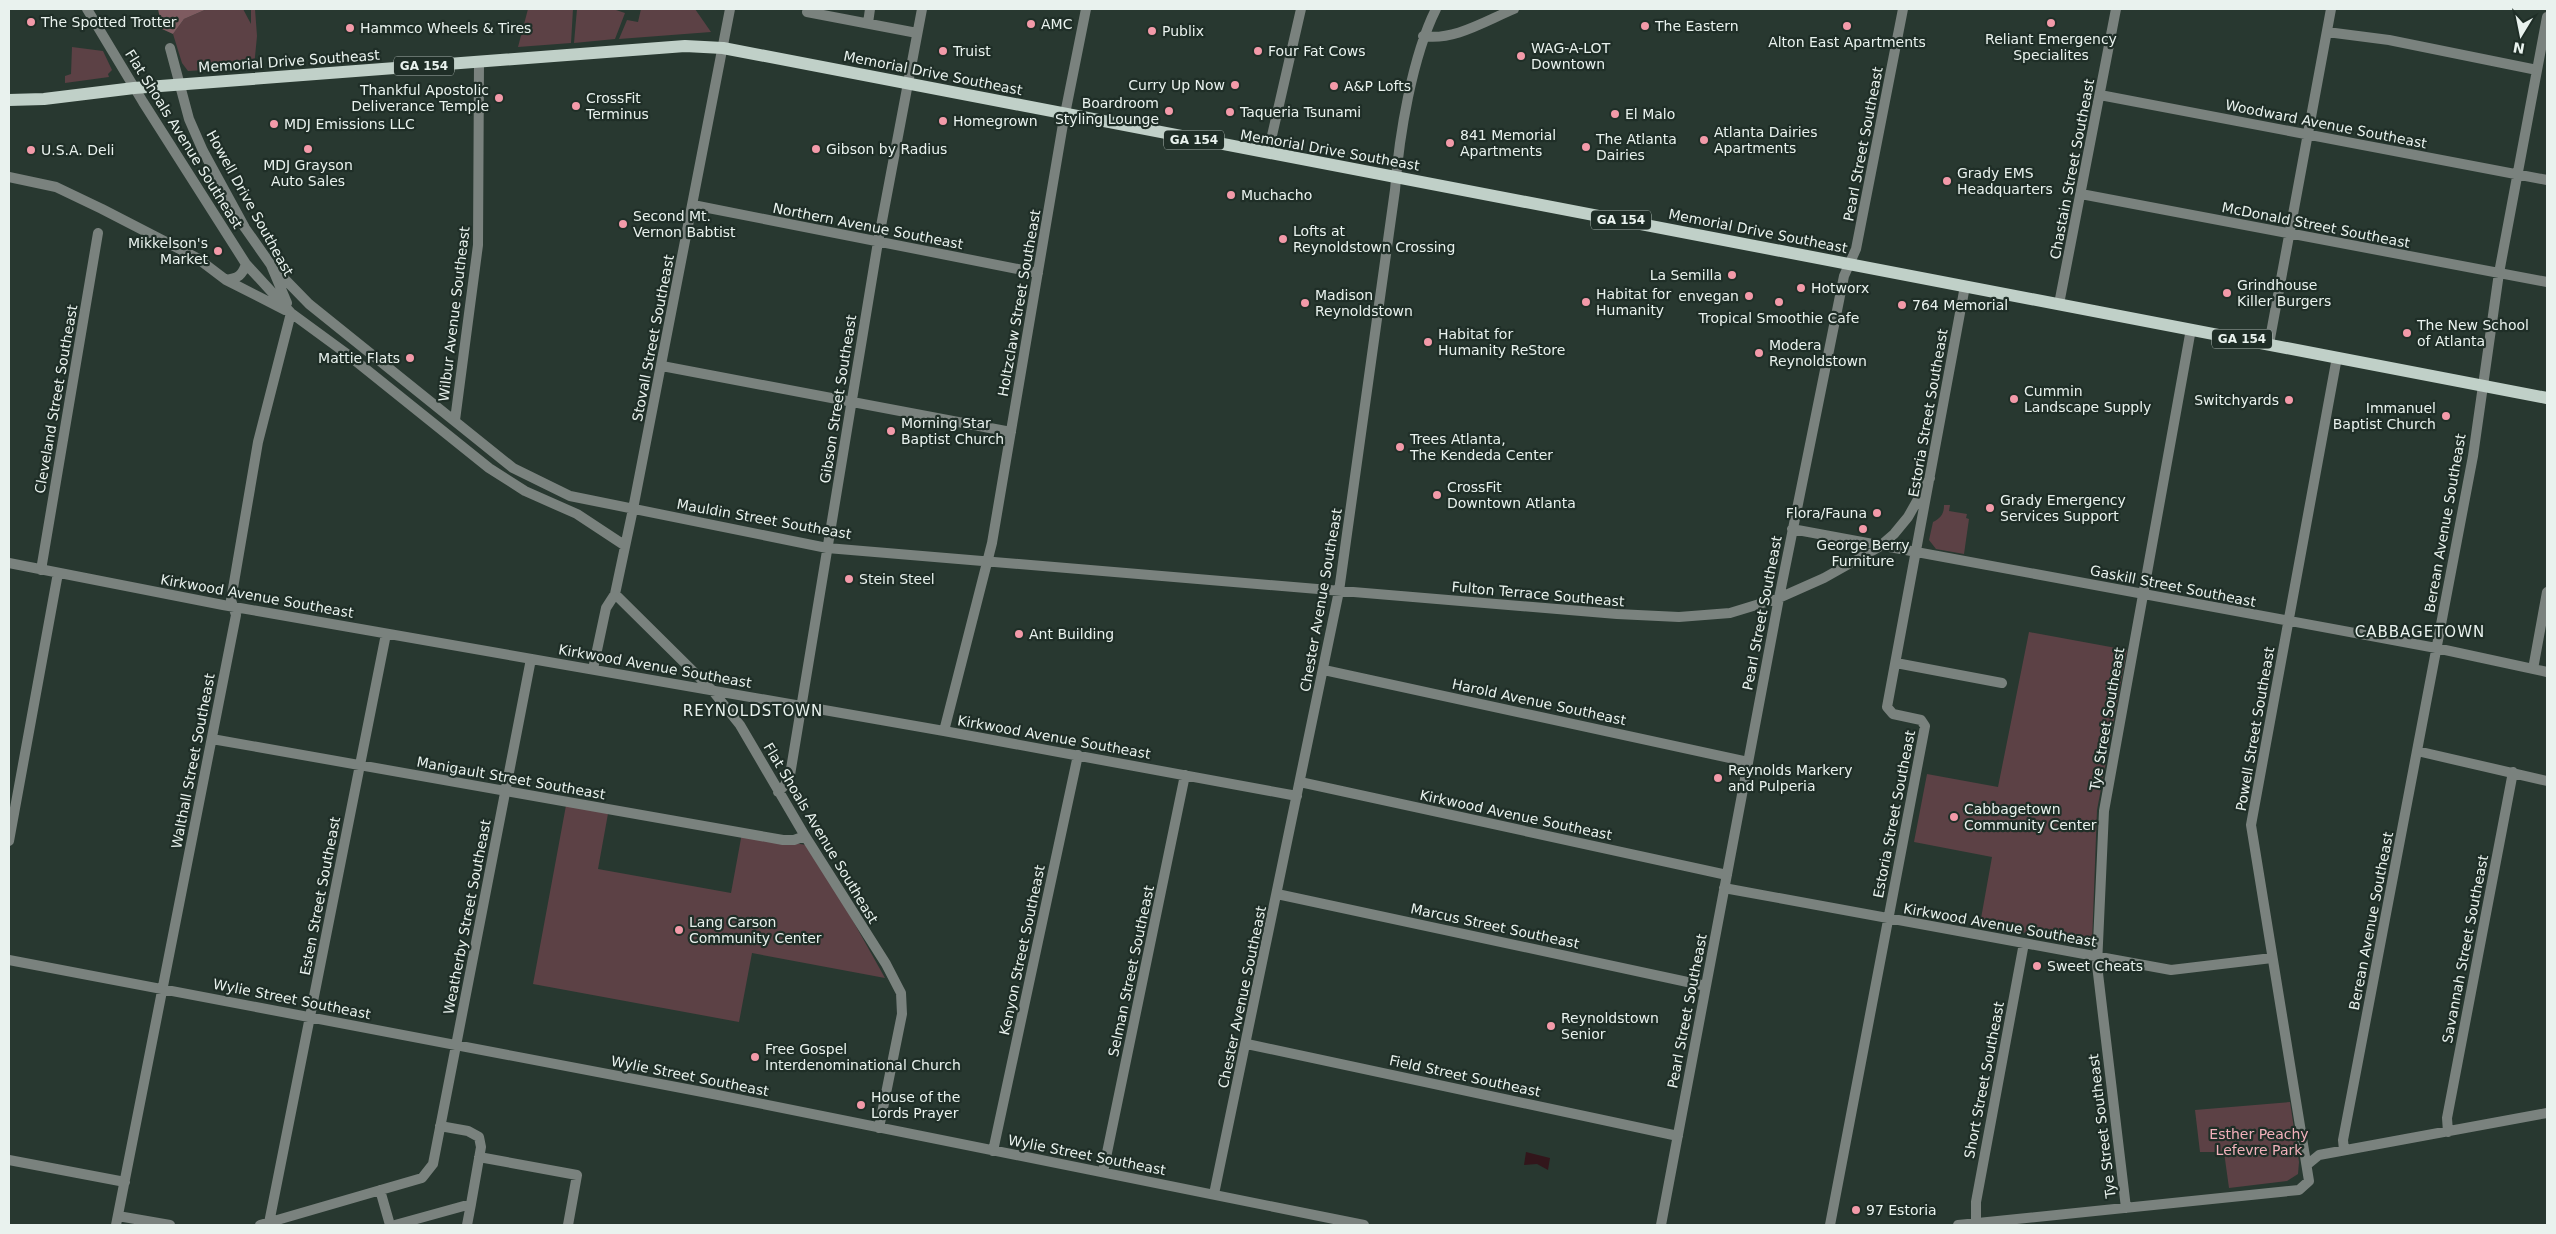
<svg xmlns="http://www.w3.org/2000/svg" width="2556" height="1234" font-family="'DejaVu Sans',sans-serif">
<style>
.green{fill:#5c4145}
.forest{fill:#7e5b60}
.water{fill:#32161b}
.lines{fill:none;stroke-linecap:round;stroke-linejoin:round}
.minor{stroke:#7a827e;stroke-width:10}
.tertiary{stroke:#7a827e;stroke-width:10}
.primary{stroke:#c0d0c8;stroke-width:12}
.poi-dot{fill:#f39aa9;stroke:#1f2e27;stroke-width:2}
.labels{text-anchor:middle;stroke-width:4.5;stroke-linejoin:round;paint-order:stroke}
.shield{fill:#1f2e27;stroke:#acb7b2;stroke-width:1}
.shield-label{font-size:12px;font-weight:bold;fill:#e9f2ee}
.poi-label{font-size:14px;fill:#e9f2ee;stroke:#1f2e27;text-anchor:start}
.street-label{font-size:14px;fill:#e9f2ee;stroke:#1f2e27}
.park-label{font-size:14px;fill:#f2b1bb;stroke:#1f2e27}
.neighbourhood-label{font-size:15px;letter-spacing:1px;fill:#e9f2ee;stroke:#1f2e27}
</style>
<rect width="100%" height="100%" fill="#283830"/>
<path class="green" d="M207,9H243L251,24V9H255L257,36L254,67L188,71L182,63L173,34L184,19Z
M528,9H573L571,43L518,47Z
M577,9H613L625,13L615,39L574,43Z
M641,9H695L711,32L619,39L627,20L638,22Z
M72,47L103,51L112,70L108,74L109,77L65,83V76L71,74Z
M1944,505H1950L1949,511L1967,514L1966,518L1969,519L1964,554L1936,549L1929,540L1933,522C1941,518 1944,514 1944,505Z
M2029,632L2127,650L2097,810L2092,943L2088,945L1980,924L1992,857L1914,842L1927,774L1998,787Z
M567,800L609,808L598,869L731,893L742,833L811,846L885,978L752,953L739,1022L533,984Z
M2290,1102L2299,1162L2298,1174L2287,1181L2229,1188L2224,1152H2200L2195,1110Z"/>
<path class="forest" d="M158,9H207L184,19L173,34L162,29Z"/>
<path class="water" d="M1526,1152L1550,1158L1548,1170L1537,1164L1524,1165Z"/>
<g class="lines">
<path class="minor" d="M87,9L143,102L246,264L291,313L347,354L489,468L525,491L577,514L624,545
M807,12L917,33
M868,23L870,9
M2327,32L2389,40L2537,70
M1423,36C1454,41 1485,21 1514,9
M170,48L189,119L203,151L245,228L271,265L287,303
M2100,95L2547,180
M9,177L56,187L102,209L197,258L226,280L285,310
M2081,194L2547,282
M693,205L1038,273
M271,265L309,304L513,468L570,496L827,548L1617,614L1679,617L1730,613L1779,598L1824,578L1879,547L1894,534L1908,517L1930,478
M226,280C238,278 242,276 246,264
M2059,304L2116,9
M2269,344L2331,9
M662,366L1011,432
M455,420L478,245L479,62
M1792,529L2436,648L2547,672
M9,563L223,605L944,731L1297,796
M41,570L98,233
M615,594L712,690L740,725L805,836L886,964L901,993L902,1014L879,1128
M1896,663L2002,683
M593,669L606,608L615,594L633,509L730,9
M2533,669L2547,592
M1324,670L1748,762
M944,731L992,543L1063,124L1086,9
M212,739L783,840H794L805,836
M2417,751L2547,781
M1300,782L1727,875
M778,792L785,785L790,775L878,242L922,9
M9,841L58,573
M1724,888L2171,970L2272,958
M1277,894L1706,986
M9,960L713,1094L1364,1225
M1247,1044L1678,1136
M2448,1132L2447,1118L2513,772
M2344,1150L2343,1140L2473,456L2499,273L2547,17
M993,1151L1078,755
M479,1157L577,1175L568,1225
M9,1160L125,1182
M2308,1164L2319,1155L2547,1113
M1103,1172L1185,775
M380,1190L390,1225
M1214,1194L1339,591L1395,190C1399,136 1412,57 1436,9
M2126,1208L2097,965L2104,811L2191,329
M118,1216L170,1225
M269,1223L386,634
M1976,1223V1202L2024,943
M116,1225L236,615L231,600L258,442L291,313
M260,1225L422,1178L433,1164L531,659
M395,1225L471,1204L481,1147L479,1137L468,1131L440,1126
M467,1225L471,1204
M1661,1225L1779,598L1844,276L1856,249L1903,9
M1830,1225L1925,726L1921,720L1893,714L1887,707L1965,286
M1958,1225L2299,1190L2309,1181L2251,825L2337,357"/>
<path class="tertiary" d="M1268,153L1301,9"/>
<path class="primary" d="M9,100L44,99L134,88L685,46L723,48L2547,398"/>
</g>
<g class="poi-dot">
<circle cx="31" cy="22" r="5"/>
<circle cx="2051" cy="23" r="5"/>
<circle cx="1031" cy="24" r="5"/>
<circle cx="1645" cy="26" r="5"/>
<circle cx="1847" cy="26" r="5"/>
<circle cx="350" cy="28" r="5"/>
<circle cx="1152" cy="31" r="5"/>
<circle cx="943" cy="51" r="5"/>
<circle cx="1258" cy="51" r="5"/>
<circle cx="1521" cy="56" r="5"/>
<circle cx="1235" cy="85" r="5"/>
<circle cx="1334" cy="86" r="5"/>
<circle cx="499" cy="98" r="5"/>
<circle cx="576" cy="106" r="5"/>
<circle cx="1169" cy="111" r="5"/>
<circle cx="1230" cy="112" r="5"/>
<circle cx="1615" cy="114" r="5"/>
<circle cx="943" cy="121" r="5"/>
<circle cx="274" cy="124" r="5"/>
<circle cx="1704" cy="140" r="5"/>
<circle cx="1450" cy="143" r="5"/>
<circle cx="1586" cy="147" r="5"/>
<circle cx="308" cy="149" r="5"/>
<circle cx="816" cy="149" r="5"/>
<circle cx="31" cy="150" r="5"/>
<circle cx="1947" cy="181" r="5"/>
<circle cx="1231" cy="195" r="5"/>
<circle cx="623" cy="224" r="5"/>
<circle cx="1283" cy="239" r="5"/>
<circle cx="218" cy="251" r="5"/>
<circle cx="1732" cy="275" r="5"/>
<circle cx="1801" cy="288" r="5"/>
<circle cx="2227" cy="293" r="5"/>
<circle cx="1749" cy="296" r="5"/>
<circle cx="1586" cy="302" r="5"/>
<circle cx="1779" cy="302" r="5"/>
<circle cx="1305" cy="303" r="5"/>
<circle cx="1902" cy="305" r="5"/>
<circle cx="2407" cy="333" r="5"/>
<circle cx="1428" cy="342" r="5"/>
<circle cx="1759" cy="353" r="5"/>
<circle cx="410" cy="358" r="5"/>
<circle cx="2014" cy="399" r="5"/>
<circle cx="2289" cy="400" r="5"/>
<circle cx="2446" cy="416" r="5"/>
<circle cx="891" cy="431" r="5"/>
<circle cx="1400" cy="447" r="5"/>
<circle cx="1437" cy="495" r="5"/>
<circle cx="1990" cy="508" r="5"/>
<circle cx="1877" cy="513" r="5"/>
<circle cx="1863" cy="529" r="5"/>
<circle cx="849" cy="579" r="5"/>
<circle cx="1019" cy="634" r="5"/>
<circle cx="1718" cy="778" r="5"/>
<circle cx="1954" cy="817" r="5"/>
<circle cx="679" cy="930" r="5"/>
<circle cx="2037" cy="966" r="5"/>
<circle cx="1551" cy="1026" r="5"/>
<circle cx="755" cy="1057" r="5"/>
<circle cx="861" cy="1105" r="5"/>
<circle cx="1856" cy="1210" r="5"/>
</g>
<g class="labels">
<g class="shield">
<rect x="394" y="56.5" width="60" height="19" rx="4"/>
<rect x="1164" y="130.5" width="60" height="19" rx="4"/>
<rect x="1591" y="210.5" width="60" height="19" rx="4"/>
<rect x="2212" y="329.5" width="60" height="19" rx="4"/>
</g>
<g class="shield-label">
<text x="424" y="70">GA 154</text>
<text x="1194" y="144">GA 154</text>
<text x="1621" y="224">GA 154</text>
<text x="2242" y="343">GA 154</text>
</g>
<g class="poi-label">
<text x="41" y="27">The Spotted Trotter</text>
<text x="1041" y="29">AMC</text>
<text x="1655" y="31">The Eastern</text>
<text x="360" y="33">Hammco Wheels &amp; Tires</text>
<text x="1162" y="36">Publix</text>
<text x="2051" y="44" text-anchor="middle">Reliant Emergency<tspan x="2051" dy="16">Specialites</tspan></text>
<text x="1847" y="47" text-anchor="middle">Alton East Apartments</text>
<text x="1531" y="53">WAG-A-LOT<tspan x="1531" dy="16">Downtown</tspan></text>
<text x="953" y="56">Truist</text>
<text x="1268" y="56">Four Fat Cows</text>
<text x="1225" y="90" text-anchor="end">Curry Up Now</text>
<text x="1344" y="91">A&amp;P Lofts</text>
<text x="489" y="95" text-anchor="end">Thankful Apostolic<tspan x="489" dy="16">Deliverance Temple</tspan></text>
<text x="586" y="103">CrossFit<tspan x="586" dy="16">Terminus</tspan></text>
<text x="1159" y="108" text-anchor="end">Boardroom<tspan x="1159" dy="16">Styling Lounge</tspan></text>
<text x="1240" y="117">Taqueria Tsunami</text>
<text x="1625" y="119">El Malo</text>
<text x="953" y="126">Homegrown</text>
<text x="284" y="129">MDJ Emissions LLC</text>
<text x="1714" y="137">Atlanta Dairies<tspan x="1714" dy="16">Apartments</tspan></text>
<text x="1460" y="140">841 Memorial<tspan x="1460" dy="16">Apartments</tspan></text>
<text x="1596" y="144">The Atlanta<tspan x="1596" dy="16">Dairies</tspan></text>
<text x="826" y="154">Gibson by Radius</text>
<text x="41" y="155">U.S.A. Deli</text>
<text x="308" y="170" text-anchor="middle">MDJ Grayson<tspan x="308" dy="16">Auto Sales</tspan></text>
<text x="1957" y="178">Grady EMS<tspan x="1957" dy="16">Headquarters</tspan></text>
<text x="1241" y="200">Muchacho</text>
<text x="633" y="221">Second Mt.<tspan x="633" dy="16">Vernon Babtist</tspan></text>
<text x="1293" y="236">Lofts at<tspan x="1293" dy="16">Reynoldstown Crossing</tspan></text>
<text x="208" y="248" text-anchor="end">Mikkelson's<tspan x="208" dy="16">Market</tspan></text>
<text x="1722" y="280" text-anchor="end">La Semilla</text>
<text x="2237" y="290">Grindhouse<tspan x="2237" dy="16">Killer Burgers</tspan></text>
<text x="1811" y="293">Hotworx</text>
<text x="1596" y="299">Habitat for<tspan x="1596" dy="16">Humanity</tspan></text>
<text x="1315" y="300">Madison<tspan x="1315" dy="16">Reynoldstown</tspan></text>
<text x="1739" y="301" text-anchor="end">envegan</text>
<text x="1912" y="310">764 Memorial</text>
<text x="1779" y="323" text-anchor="middle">Tropical Smoothie Cafe</text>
<text x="2417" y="330">The New School<tspan x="2417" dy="16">of Atlanta</tspan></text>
<text x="1438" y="339">Habitat for<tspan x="1438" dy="16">Humanity ReStore</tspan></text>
<text x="1769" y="350">Modera<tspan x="1769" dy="16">Reynoldstown</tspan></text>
<text x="400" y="363" text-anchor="end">Mattie Flats</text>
<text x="2024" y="396">Cummin<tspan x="2024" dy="16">Landscape Supply</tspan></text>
<text x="2279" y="405" text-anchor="end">Switchyards</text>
<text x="2436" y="413" text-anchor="end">Immanuel<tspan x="2436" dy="16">Baptist Church</tspan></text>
<text x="901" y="428">Morning Star<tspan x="901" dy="16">Baptist Church</tspan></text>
<text x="1410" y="444">Trees Atlanta,<tspan x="1410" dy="16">The Kendeda Center</tspan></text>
<text x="1447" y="492">CrossFit<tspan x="1447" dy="16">Downtown Atlanta</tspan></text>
<text x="2000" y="505">Grady Emergency<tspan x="2000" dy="16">Services Support</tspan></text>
<text x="1867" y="518" text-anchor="end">Flora/Fauna</text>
<text x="1863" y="550" text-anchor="middle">George Berry<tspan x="1863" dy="16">Furniture</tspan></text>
<text x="859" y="584">Stein Steel</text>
<text x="1029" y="639">Ant Building</text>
<text x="1728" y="775">Reynolds Markery<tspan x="1728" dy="16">and Pulperia</tspan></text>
<text x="1964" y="814">Cabbagetown<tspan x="1964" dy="16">Community Center</tspan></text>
<text x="689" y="927">Lang Carson<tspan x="689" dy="16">Community Center</tspan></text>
<text x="2047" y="971">Sweet Cheats</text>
<text x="1561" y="1023">Reynoldstown<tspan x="1561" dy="16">Senior</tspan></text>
<text x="765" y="1054">Free Gospel<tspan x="765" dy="16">Interdenominational Church</tspan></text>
<text x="871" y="1102">House of the<tspan x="871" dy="16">Lords Prayer</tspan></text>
<text x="1866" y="1215">97 Estoria</text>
</g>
<g class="street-label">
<text transform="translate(289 61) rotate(-4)" y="5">Memorial Drive Southeast</text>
<text transform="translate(933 73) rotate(11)" y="5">Memorial Drive Southeast</text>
<text transform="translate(2326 124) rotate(11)" y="5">Woodward Avenue Southeast</text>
<text transform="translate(184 139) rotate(58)" y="5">Flat Shoals Avenue Southeast</text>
<text transform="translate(1863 144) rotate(-79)" y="5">Pearl Street Southeast</text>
<text transform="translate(1330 150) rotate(10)" y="5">Memorial Drive Southeast</text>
<text transform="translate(2072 169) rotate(-79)" y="5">Chastain Street Southeast</text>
<text transform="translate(250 203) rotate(61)" y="5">Howell Drive Southeast</text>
<text transform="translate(2316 225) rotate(11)" y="5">McDonald Street Southeast</text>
<text transform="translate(868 226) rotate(11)" y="5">Northern Avenue Southeast</text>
<text transform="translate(1758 231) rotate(11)" y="5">Memorial Drive Southeast</text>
<text transform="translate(1019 303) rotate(-80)" y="5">Holtzclaw Street Southeast</text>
<text transform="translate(454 314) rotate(-83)" y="5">Wilbur Avenue Southeast</text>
<text transform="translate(653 338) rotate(-79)" y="5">Stovall Street Southeast</text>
<text transform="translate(56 399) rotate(-80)" y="5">Cleveland Street Southeast</text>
<text transform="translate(838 399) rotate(-81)" y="5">Gibson Street Southeast</text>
<text transform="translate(1928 413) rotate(-80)" y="5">Estoria Street Southeast</text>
<text transform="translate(764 519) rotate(10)" y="5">Mauldin Street Southeast</text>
<text transform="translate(2445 523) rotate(-80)" y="5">Berean Avenue Southeast</text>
<text transform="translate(2173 586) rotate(11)" y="5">Gaskill Street Southeast</text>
<text transform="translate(1538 594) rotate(5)" y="5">Fulton Terrace Southeast</text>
<text transform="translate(257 596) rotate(10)" y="5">Kirkwood Avenue Southeast</text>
<text transform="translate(1321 600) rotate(-80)" y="5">Chester Avenue Southeast</text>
<text transform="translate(1762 613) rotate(-79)" y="5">Pearl Street Southeast</text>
<text transform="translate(655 666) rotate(10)" y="5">Kirkwood Avenue Southeast</text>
<text transform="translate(1539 702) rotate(12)" y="5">Harold Avenue Southeast</text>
<text transform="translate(2107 719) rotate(-80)" y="5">Tye Street Southeast</text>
<text transform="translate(2255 729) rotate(-80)" y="5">Powell Street Southeast</text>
<text transform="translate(1054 737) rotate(10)" y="5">Kirkwood Avenue Southeast</text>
<text transform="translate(193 761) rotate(-79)" y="5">Walthall Street Southeast</text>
<text transform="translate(511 778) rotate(10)" y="5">Manigault Street Southeast</text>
<text transform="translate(1894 814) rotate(-79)" y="5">Estoria Street Southeast</text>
<text transform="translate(1516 815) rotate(12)" y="5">Kirkwood Avenue Southeast</text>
<text transform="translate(821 833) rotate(59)" y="5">Flat Shoals Avenue Southeast</text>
<text transform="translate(320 896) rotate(-79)" y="5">Esten Street Southeast</text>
<text transform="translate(467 917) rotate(-79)" y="5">Weatherby Street Southeast</text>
<text transform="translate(2371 921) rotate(-79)" y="5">Berean Avenue Southeast</text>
<text transform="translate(2000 925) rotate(10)" y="5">Kirkwood Avenue Southeast</text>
<text transform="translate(1495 926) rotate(12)" y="5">Marcus Street Southeast</text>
<text transform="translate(2465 949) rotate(-79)" y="5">Savannah Street Southeast</text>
<text transform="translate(1022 950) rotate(-78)" y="5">Kenyon Street Southeast</text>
<text transform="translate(1131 971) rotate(-78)" y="5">Selman Street Southeast</text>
<text transform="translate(1242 997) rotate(-78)" y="5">Chester Avenue Southeast</text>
<text transform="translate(292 999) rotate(11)" y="5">Wylie Street Southeast</text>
<text transform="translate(1687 1011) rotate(-79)" y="5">Pearl Street Southeast</text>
<text transform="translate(690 1076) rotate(11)" y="5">Wylie Street Southeast</text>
<text transform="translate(1465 1076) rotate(12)" y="5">Field Street Southeast</text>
<text transform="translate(1984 1080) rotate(-79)" y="5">Short Street Southeast</text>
<text transform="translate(2102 1126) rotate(-97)" y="5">Tye Street Southeast</text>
<text transform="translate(1087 1155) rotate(11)" y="5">Wylie Street Southeast</text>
</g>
<g class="park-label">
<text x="2259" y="1139">Esther Peachy<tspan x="2259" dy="16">Lefevre Park</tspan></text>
</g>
<g class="neighbourhood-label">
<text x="2420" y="637">CABBAGETOWN</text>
<text x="753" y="716">REYNOLDSTOWN</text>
</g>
</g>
<rect width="2556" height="1234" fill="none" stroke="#e9f2ee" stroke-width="20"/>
<g transform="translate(2521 35) rotate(190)" stroke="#1f2e27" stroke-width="4" paint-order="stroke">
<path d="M0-4L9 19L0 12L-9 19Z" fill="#e9f2ee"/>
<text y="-8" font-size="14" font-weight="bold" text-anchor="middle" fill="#e9f2ee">N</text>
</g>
</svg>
